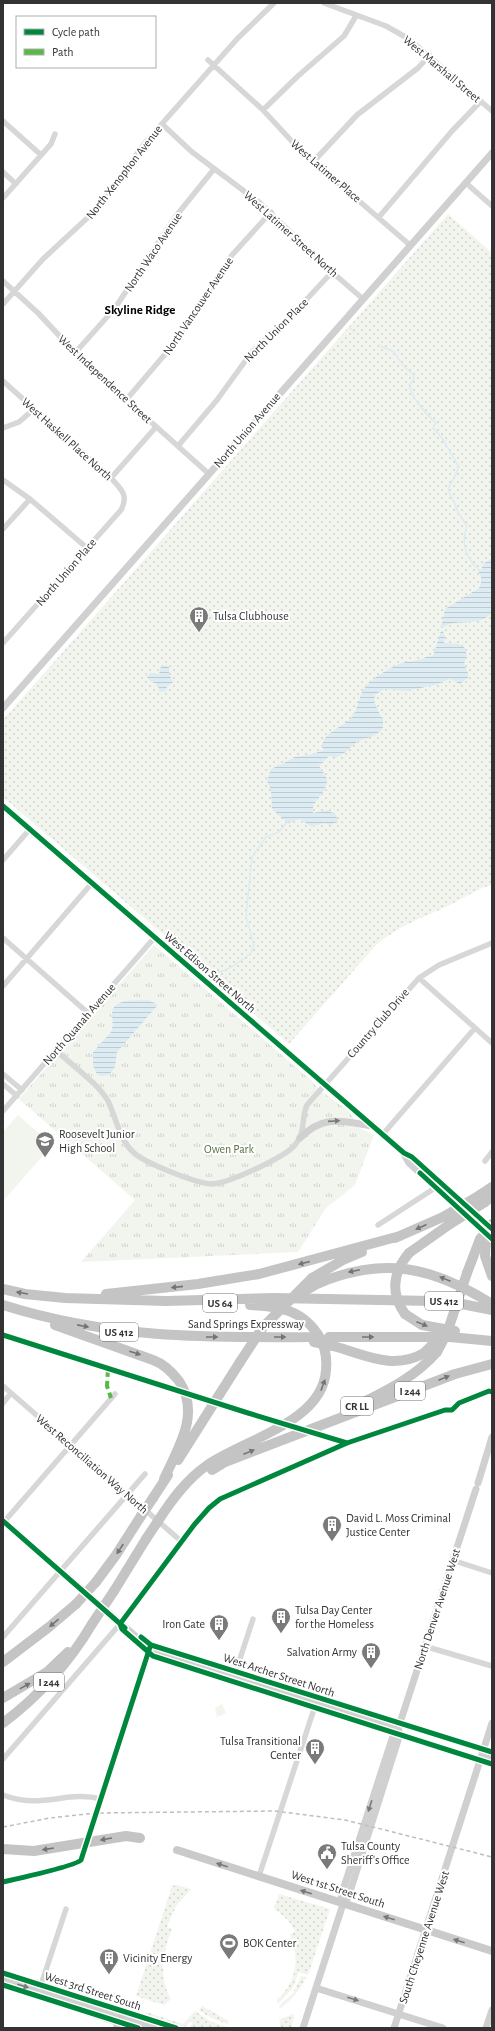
<svg xmlns="http://www.w3.org/2000/svg" width="495" height="2031" font-family="'Alegreya Sans',sans-serif">
<style>
.grass{fill:url(#grass-dots)}
.park{fill:url(#park-tufts)}
.pitch{fill:#f1f5ed}
.water{fill:url(#water-rules)}
.lines{fill:none;stroke-linecap:round;stroke-linejoin:round}
.stream{stroke:#ddebf3;stroke-width:1.5}
.street{stroke:#d7d7d7;stroke-width:5.5}
.secondary{stroke:#d0d0d0;stroke-width:7}
.primary{stroke:#cacaca;stroke-width:8}
.highway{stroke:#c4c4c4;stroke-width:10}
.rail{stroke:#bebebe;stroke-width:1.5;stroke-dasharray:4 3;stroke-linecap:butt}
.highway-bridge{stroke:#c4c4c4;stroke-width:10}
.quiet{stroke:#58b947;stroke-width:4;stroke-dasharray:8 4;stroke-linecap:butt}
.cycleway-casing{stroke:#fff;stroke-width:8}
.cycleway{stroke:#00873e;stroke-width:5}
.oneway{fill:#7a7a7a}
.oneway2{fill:#747474}
.oneway3{fill:#777}
.labels{text-anchor:middle;stroke-width:4;stroke-linejoin:round;paint-order:stroke}
.shield{fill:#fff;stroke:#707070;stroke-width:1}
.shield-label{font-size:11px;font-weight:bold;fill:#333}
.street-label{font-size:12px;fill:#333;stroke:#fff}
.poi-label{font-size:12px;fill:#333;stroke:#fff;text-anchor:start}
.park-label{font-size:12px;fill:#56703f;stroke:#fff}
.neighbourhood-label{font-size:13px;font-weight:bold;fill:#000;stroke:#fff}
</style>
<defs>
<pattern id="grass-dots" width="8" height="8" patternUnits="userSpaceOnUse"><rect width="8" height="8" fill="#f1f5ed"/><path d="M2 2h.1M6 6h.1" fill="none" stroke="#cfd2cc" stroke-width="1.8" stroke-linecap="round"/></pattern>
<pattern id="park-tufts" width="24" height="20" patternUnits="userSpaceOnUse"><rect width="24" height="20" fill="#f1f5ed"/><path d="M3 7l-1-3M5 7V3M7 7l1-3M15 17l-1-3M17 17v-4M19 17l1-3" fill="none" stroke="#cfd2cc"/></pattern>
<pattern id="water-rules" width="6" height="5" patternUnits="userSpaceOnUse"><rect width="6" height="5" fill="#ddebf3"/><path d="M0 2.5h6" fill="none" stroke="#becad1"/></pattern>
</defs>
<rect width="100%" height="100%" fill="#fff"/>
<path class="grass" d="M448,214L492,253V885C476,889 464,898 450,905C420,919 402,924 376,945L289,1044L223,987L212,976L3,797V720Z
M176,1885L191,1889L176,1906L167,1927L172,1929C163,1952 158,1977 171,1999L164,2005L136,1996L172,1886Z
M279,1894L330,1909L308,1975L299,1972L292,1989L278,2004L277,2000C296,1983 301,1958 290,1935L295,1931L288,1920L274,1908Z
M301,1976L306,1977C300,1991 291,2000 280,2009L279,2006L293,1993Z
M202,2006L229,2021L228,2024C218,2021 208,2017 199,2010Z
M195,2011L210,2021L229,2028H189L193,2023L190,2021L185,2027L145,2015L146,2012L183,2024Z
M293,2014L294,2017L291,2028H281L279,2020Z"/>
<path class="park" d="M154,945L312,1081C322,1098 353,1105 357,1127L374,1135L355,1185L326,1208L298,1252L81,1262L135,1200L19,1099Z"/>
<path class="pitch" d="M18,1115L52,1145L3,1201V1132Z
M222,1704L226,1713L217,1717L215,1708Z"/>
<path class="water" d="M492,558V613C479,626 465,620 450,624C447,625 444,627 441,628L445,609L479,588C484,580 480,574 476,567L481,570L483,564Z
M441,631H444L443,633L445,636L444,643L458,644L465,648L467,656L464,664L468,673V678L460,684L450,679L435,685L406,691L384,689L375,695L374,702L383,721V728C374,738 372,736 361,740C351,743 342,762 329,756L319,766C321,769 324,773 326,777C331,792 310,800 313,813L328,810L336,815L338,822L329,825L323,823L312,827L300,819L288,823L272,809L271,790L267,781L271,769L282,764L295,757L310,755L324,750L322,747C324,731 341,729 351,718C359,710 358,695 366,686C371,679 394,665 402,663C412,661 418,661 428,656L429,657L433,656Z
M165,665L169,667V674L173,682L166,688V691L161,692L158,690L159,688L157,684L150,681L147,677L150,673L159,674L161,666Z
M148,1000L157,1004V1006L117,1052L115,1067L109,1075L101,1076L97,1074L93,1066V1052L111,1032C114,1026 112,1019 112,1013C113,998 137,1001 148,1000Z"/>
<g class="lines">
<path class="stream" d="M350,328L355,332
M378,345L394,352L405,368L413,374L414,379L409,385C413,400 424,412 436,423L433,428L442,438L459,467L448,489L459,514L467,526C461,541 465,556 476,567
M210,976L232,967L251,953L254,945L246,917L252,857L266,837L279,832L287,822"/>
<path class="street" d="M324,3L386,26L409,39L492,111
M208,60L263,110L299,149L411,246
M263,110L298,76L344,36L356,16
M3,121L41,155
M162,124L192,152L260,203L332,272L363,299
M313,162L357,115L418,68L430,55
M3,172L16,184
M466,183L492,206
M3,198L51,144L55,134
M379,217L452,131L481,101
M3,281L38,313L83,361L209,474
M3,304L43,259L97,209L144,144L237,39L274,3
M75,353L115,308L176,216L214,169
M3,381L111,478C121,489 129,495 121,510L3,643
M126,400L172,346L232,255L271,212
M3,428L19,422L34,409
M178,446L217,400L251,353L294,313L332,272
M111,478L156,427
M3,480L30,499L87,548
M3,529L30,499
M3,860L30,829
M3,938L88,1013
M419,978L492,1043
M3,986L92,883
M56,1050C71,1065 98,1083 108,1101C116,1117 119,1139 133,1152C144,1163 196,1183 211,1184C228,1184 285,1157 295,1145C306,1132 301,1118 307,1105L419,978L439,965L492,943
M3,1074L22,1090
M3,1084L17,1096
M3,1111L155,937
M383,1134L475,1028
M485,1161L492,1152
M378,1225L438,1186
M3,1386L182,1542
M3,1403L11,1393
M3,1523L115,1394
M452,1560L492,1573
M3,1637L145,1474
M424,1646L492,1666
M234,1677L253,1619
M3,1759L120,1624
M3,1795C41,1810 66,1790 101,1799
M259,1876L316,1703
M39,1991L66,1909"/>
<path class="secondary" d="M3,708L492,153
M3,806L404,1153L412,1157L492,1229
M300,1138C324,1114 342,1121 372,1126
M404,1154L409,1163L492,1239
M478,1483L492,1437
M3,1521L149,1648L398,1729
M482,1755L492,1758
M343,1904L341,1896L393,1736L398,1729
M3,1979L154,2028
M316,1988L443,2028
M71,2002L78,2009L119,2023
M303,2028L343,1904L348,1898L400,1734L398,1729L476,1489
M394,2028L492,1723
M486,2028L492,2010"/>
<path class="primary" d="M177,1850L492,1951
M117,2028L120,2018"/>
<path class="highway" d="M480,1195L492,1187
M485,1202L492,1196
M395,1238L443,1217
M486,1241L485,1256L492,1276
M409,1253L450,1224
M467,1273L480,1239
M312,1278L343,1260L362,1252
M319,1283C385,1256 433,1267 492,1304
M3,1289L25,1294L65,1298L166,1301L274,1298L433,1301L452,1302L492,1310
M106,1294L198,1284L259,1274L400,1236
M3,1305C107,1338 204,1338 311,1337
M405,1314L422,1325L455,1331
M55,1325L153,1360C164,1364 172,1372 179,1381C201,1414 178,1448 164,1479
M329,1337H450L492,1341
M333,1346C364,1354 393,1371 424,1353
M362,1403C390,1389 416,1376 437,1352
M178,1460L240,1362
M212,1470L225,1462L455,1374L492,1364
M153,1498L168,1475
M158,1521C171,1501 186,1480 206,1466C242,1440 323,1423 326,1370C327,1359 325,1347 320,1338C304,1310 279,1306 250,1305
M96,1582L116,1555L141,1516
M114,1591L146,1539
M3,1662L49,1627L76,1604
M3,1698L47,1672L68,1652
M3,1723C39,1696 69,1663 92,1624
M3,1849L34,1851L126,1836L140,1838"/>
<path class="rail" d="M3,1827L50,1818L96,1813L275,1811L345,1820L492,1857"/>
<path class="highway-bridge" d="M443,1217L480,1195
M450,1224L485,1202
M480,1239L492,1224
M303,1292L319,1283
M405,1314C390,1293 393,1272 409,1253
M314,1342L333,1346
M437,1352L447,1333L467,1273
M424,1353L440,1337
M240,1362L263,1327L312,1278
M141,1516L153,1498
M146,1539L158,1521
M76,1604L96,1582
M92,1624L114,1591"/>
<path class="quiet" d="M108,1369L107,1386L111,1398"/>
<g class="cycleway-casing">
<path id="cycleway" d="M3,806L404,1153L412,1157L492,1229
M420,1173L492,1239
M3,1335L248,1413L347,1443
M3,1521L125,1628
M120,1624L194,1525L209,1508L220,1499L347,1443L445,1410H452L459,1403L489,1391L492,1392
M120,1624L122,1629L153,1656L492,1764
M141,1637L151,1645L492,1752
M3,1882C16,1879 76,1866 81,1860L150,1647
M3,1973L176,2028
M3,1985L138,2028"/>
</g>
<use href="#cycleway" class="cycleway"/>
</g>
<defs><path id="oneway-solid" d="M-6-.8H1V-3.2L6.5 0L1 3.2V.8H-6Z"/></defs>
<g class="oneway">
<use href="#oneway-solid" transform="translate(334 1121) rotate(-4)"/>
<use href="#oneway-solid" transform="translate(370 1806) rotate(108)"/>
<use href="#oneway-solid" transform="translate(23 1986) rotate(18)"/>
<use href="#oneway-solid" transform="translate(353 1999) rotate(17)"/>
</g>
<g class="oneway2">
<use href="#oneway-solid" transform="translate(421 1227) rotate(156)"/>
<use href="#oneway-solid" transform="translate(304 1263) rotate(165)"/>
<use href="#oneway-solid" transform="translate(354 1271) rotate(168)"/>
<use href="#oneway-solid" transform="translate(445 1279) rotate(-158)"/>
<use href="#oneway-solid" transform="translate(177 1287) rotate(174)"/>
<use href="#oneway-solid" transform="translate(22 1293) rotate(-170)"/>
<use href="#oneway-solid" transform="translate(422 1324) rotate(22)"/>
<use href="#oneway-solid" transform="translate(83 1326) rotate(11)"/>
<use href="#oneway-solid" transform="translate(212 1337)"/>
<use href="#oneway-solid" transform="translate(280 1337)"/>
<use href="#oneway-solid" transform="translate(368 1337)"/>
<use href="#oneway-solid" transform="translate(135 1353) rotate(18)"/>
<use href="#oneway-solid" transform="translate(444 1378) rotate(-22)"/>
<use href="#oneway-solid" transform="translate(323 1385) rotate(-70)"/>
<use href="#oneway-solid" transform="translate(249 1452) rotate(-22)"/>
<use href="#oneway-solid" transform="translate(120 1549) rotate(123)"/>
<use href="#oneway-solid" transform="translate(54 1623) rotate(140)"/>
<use href="#oneway-solid" transform="translate(25 1686) rotate(-29)"/>
<use href="#oneway-solid" transform="translate(106 1839) rotate(170)"/>
<use href="#oneway-solid" transform="translate(48 1849) rotate(171)"/>
</g>
<g class="oneway3">
<use href="#oneway-solid" transform="translate(222 1865) rotate(-163)"/>
<use href="#oneway-solid" transform="translate(306 1892) rotate(-162)"/>
<use href="#oneway-solid" transform="translate(389 1918) rotate(-162)"/>
<use href="#oneway-solid" transform="translate(459 1941) rotate(-162)"/>
</g>
<defs>
<g id="building-pin" transform="scale(1)"><path d="M0 17L-7.5 6A9.5 9.5 0 1 1 7.5 6Z" fill="#7a7a7a" stroke="#fff"/><path d="M-4-6H4V6H1V3H-1V6H-4ZM-2.5-4.3h1.7v1.8h-1.7ZM.8-4.3h1.7v1.8H.8ZM-2.5-1h1.7V.8h-1.7ZM.8-1h1.7V.8H.8Z" fill="#fff"/></g>
<g id="school-pin" transform="scale(1)"><path d="M0 17L-7.5 6A9.5 9.5 0 1 1 7.5 6Z" fill="#7a7a7a" stroke="#fff"/><path d="M0-5L7-2L0 1L-7-2ZM-4 1L0 2.5L4 1V4Q0 6-4 4Z" fill="#fff"/></g>
<g id="civic-pin" transform="scale(1)"><path d="M0 17L-7.5 6A9.5 9.5 0 1 1 7.5 6Z" fill="#7a7a7a" stroke="#fff"/><path d="M-.6-6.5H3V-4.5H.6V-3L4-1V1h2V6H-6V1h2V-1L-.6-3ZM-1.2 2.5V6h2.4V2.5Z" fill="#fff"/></g>
<g id="stadium-pin" transform="scale(1)"><path d="M0 17L-7.5 6A9.5 9.5 0 1 1 7.5 6Z" fill="#7a7a7a" stroke="#fff"/><path d="M0-5a6.5 5 0 1 0 0 10a6.5 5 0 1 0 0-10ZM-3.5-1.8h7v3.6h-7Z" fill="#fff"/></g>
</defs>
<g fill-rule="evenodd">
<use href="#building-pin" x="199" y="616"/>
<use href="#school-pin" x="45" y="1141"/>
<use href="#building-pin" x="332" y="1525"/>
<use href="#building-pin" x="281" y="1617"/>
<use href="#building-pin" x="219" y="1624"/>
<use href="#building-pin" x="371" y="1652"/>
<use href="#building-pin" x="315" y="1748"/>
<use href="#civic-pin" x="327" y="1853"/>
<use href="#stadium-pin" x="229" y="1943"/>
<use href="#building-pin" x="109" y="1958"/>
</g>
<g class="labels">
<g class="shield">
<rect x="425" y="1292" width="38" height="18" rx="3"/>
<rect x="203" y="1294" width="34" height="18" rx="3"/>
<rect x="100" y="1323" width="38" height="18" rx="3"/>
<rect x="395" y="1382" width="30" height="18" rx="3"/>
<rect x="341" y="1397" width="32" height="18" rx="3"/>
<rect x="34" y="1673" width="30" height="18" rx="3"/>
</g>
<g class="shield-label">
<text x="444" y="1305">US 412</text>
<text x="220" y="1307">US 64</text>
<text x="119" y="1336">US 412</text>
<text x="410" y="1395">I 244</text>
<text x="357" y="1410">CR LL</text>
<text x="49" y="1686">I 244</text>
</g>
<g class="street-label">
<text transform="translate(442 69) rotate(40)" y="4">West Marshall Street</text>
<text transform="translate(326 171) rotate(41)" y="4">West Latimer Place</text>
<text transform="translate(124 172) rotate(-52)" y="4">North Xenophon Avenue</text>
<text transform="translate(291 234) rotate(42)" y="4">West Latimer Street North</text>
<text transform="translate(153 252) rotate(-56)" y="4">North Waco Avenue</text>
<text transform="translate(198 306) rotate(-56)" y="4">North Vancouver Avenue</text>
<text transform="translate(276 330) rotate(-45)" y="4">North Union Place</text>
<text transform="translate(105 379) rotate(43)" y="4">West Independence Street</text>
<text transform="translate(247 430) rotate(-49)" y="4">North Union Avenue</text>
<text transform="translate(67 439) rotate(42)" y="4">West Haskell Place North</text>
<text transform="translate(66 572) rotate(-49)" y="4">North Union Place</text>
<text transform="translate(210 972) rotate(41)" y="4">West Edison Street North</text>
<text transform="translate(378 1023) rotate(-49)" y="4">Country Club Drive</text>
<text transform="translate(79 1024) rotate(-49)" y="4">North Quanah Avenue</text>
<text x="246" y="1328">Sand Springs Expressway</text>
<text transform="translate(92 1464) rotate(41)" y="4">West Reconciliation Way North</text>
<text transform="translate(437 1609) rotate(-72)" y="4">North Denver Avenue West</text>
<text transform="translate(279 1675) rotate(18)" y="4">West Archer Street North</text>
<text transform="translate(338 1889) rotate(18)" y="4">West 1st Street South</text>
<text transform="translate(424 1937) rotate(-72)" y="4">South Cheyenne Avenue West</text>
<text transform="translate(93 1991) rotate(18)" y="4">West 3rd Street South</text>
</g>
<g class="poi-label">
<text x="213" y="620">Tulsa Clubhouse</text>
<text x="59" y="1138">Roosevelt Junior<tspan x="59" dy="14">High School</tspan></text>
<text x="346" y="1522">David L. Moss Criminal<tspan x="346" dy="14">Justice Center</tspan></text>
<text x="295" y="1614">Tulsa Day Center<tspan x="295" dy="14">for the Homeless</tspan></text>
<text x="205" y="1628" text-anchor="end">Iron Gate</text>
<text x="357" y="1656" text-anchor="end">Salvation Army</text>
<text x="301" y="1745" text-anchor="end">Tulsa Transitional<tspan x="301" dy="14">Center</tspan></text>
<text x="341" y="1850">Tulsa County<tspan x="341" dy="14">Sheriff's Office</tspan></text>
<text x="243" y="1947">BOK Center</text>
<text x="123" y="1962">Vicinity Energy</text>
</g>
<g class="park-label">
<text x="229" y="1153">Owen Park</text>
</g>
<g class="neighbourhood-label">
<text x="140" y="314">Skyline Ridge</text>
</g>
</g>
<rect width="495" height="2031" fill="none" stroke="#333333" stroke-width="8"/>
<rect x="16" y="16" width="140" height="52" fill="#ffffff" stroke="#adadad"/>
<rect x="24" y="29" width="20" height="6" fill="#00873e" stroke="#adadad"/>
<text x="52" y="36" font-size="12" fill="#333333">Cycle path</text>
<rect x="24" y="49" width="20" height="6" fill="#58b947" stroke="#adadad"/>
<text x="52" y="56" font-size="12" fill="#333333">Path</text>
</svg>
